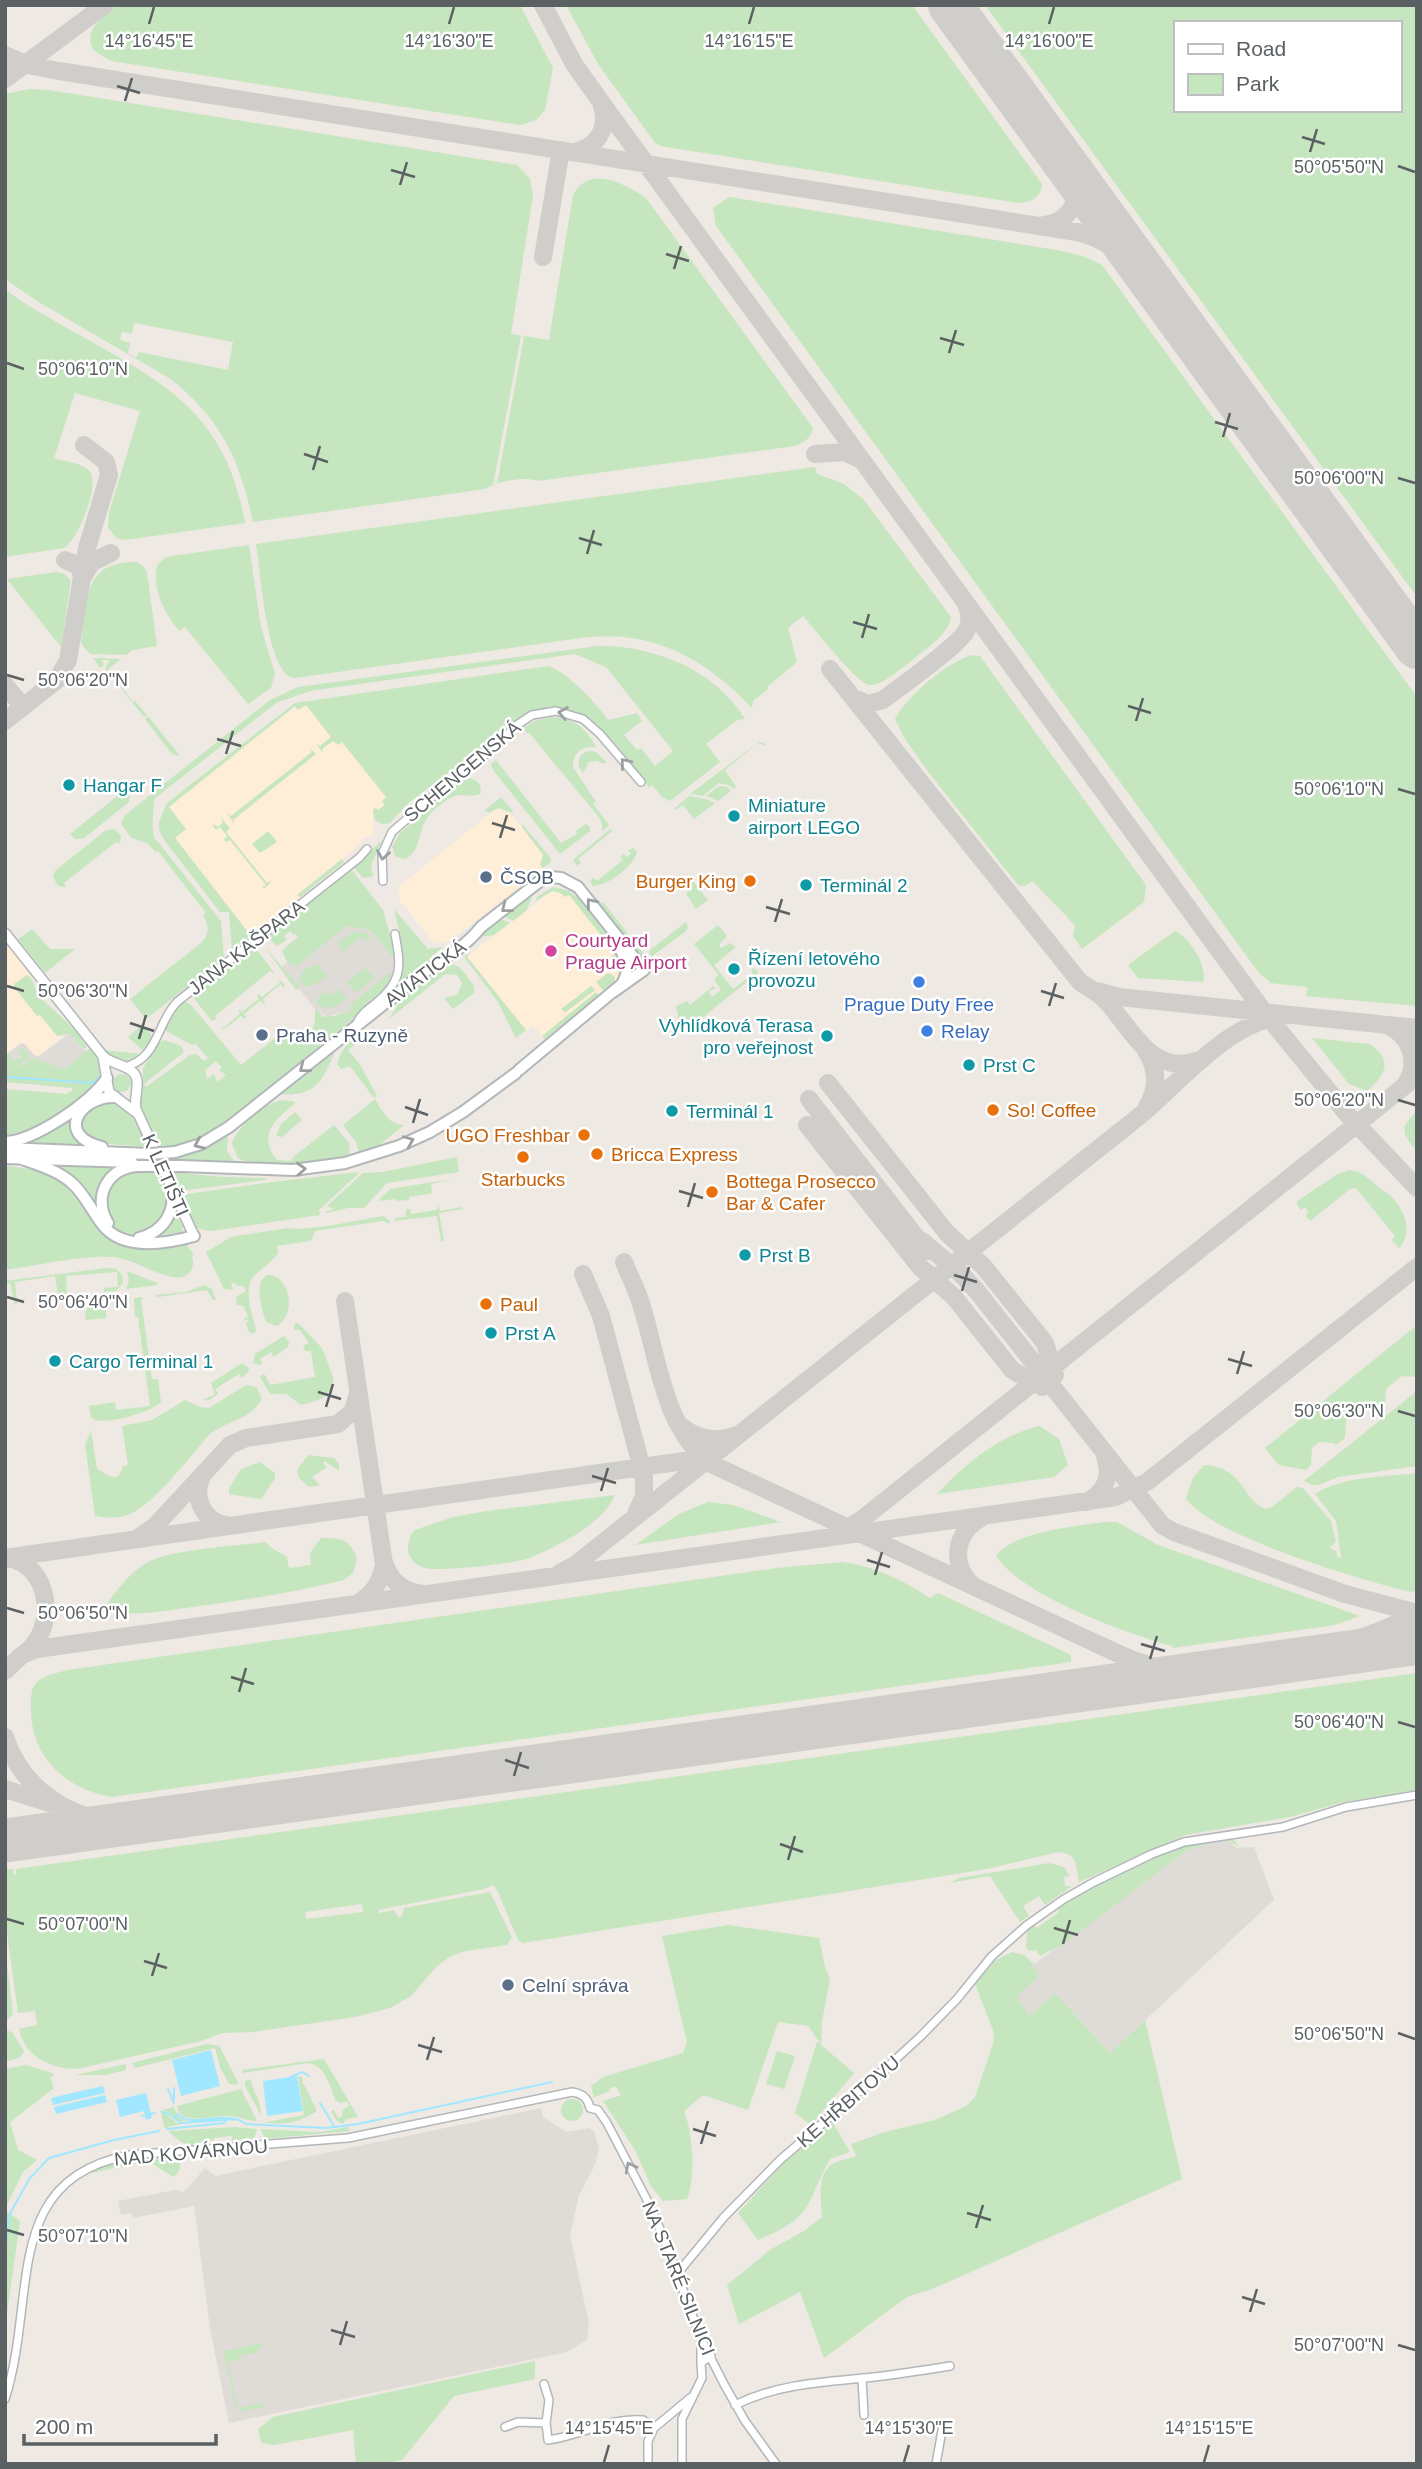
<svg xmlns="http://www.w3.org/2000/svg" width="1422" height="2469" font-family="Helvetica,sans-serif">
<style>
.commercial{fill:#feeed7}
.industrial{fill:#dfdbd7}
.green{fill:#c5e6be;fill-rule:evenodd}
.water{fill:#a1e7ff}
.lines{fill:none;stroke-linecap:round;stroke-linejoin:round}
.stream{stroke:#a1e7ff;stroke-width:2}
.taxiway{stroke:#d0ceca;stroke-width:18}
.runway{stroke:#d0ceca;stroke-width:44}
.minor-casing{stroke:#b3b7ba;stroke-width:10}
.tertiary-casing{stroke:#b3b7ba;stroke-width:12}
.secondary-casing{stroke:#b2b7ba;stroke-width:14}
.minor{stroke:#fff;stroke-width:7}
.tertiary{stroke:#fff;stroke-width:9}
.secondary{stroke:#fff;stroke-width:10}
.secondary-bridge-casing{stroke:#b2b7ba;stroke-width:14;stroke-linecap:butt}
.secondary-bridge{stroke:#fff;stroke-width:10}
.oneway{stroke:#9da0a1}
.ticks{fill:none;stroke:#5b6063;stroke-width:2.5}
.culture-dot{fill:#0f9aa8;stroke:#fff;stroke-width:2.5}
.service-dot{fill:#5c6f8a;stroke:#fff;stroke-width:2.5}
.food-dot{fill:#e8710a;stroke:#fff;stroke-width:2.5}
.hotel-dot{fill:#d1479c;stroke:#fff;stroke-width:2.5}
.shop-dot{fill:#3f7fe0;stroke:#fff;stroke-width:2.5}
.labels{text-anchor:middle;stroke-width:5;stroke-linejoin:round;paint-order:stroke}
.street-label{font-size:19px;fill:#5b6063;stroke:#fff}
.culture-label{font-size:19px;fill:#0d838f;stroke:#fff;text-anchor:start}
.service-label{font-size:19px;fill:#4e5e75;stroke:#fff;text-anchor:start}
.food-label{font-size:19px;fill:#c56008;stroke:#fff;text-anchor:start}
.hotel-label{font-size:19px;fill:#b23c85;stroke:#fff;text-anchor:start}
.shop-label{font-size:19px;fill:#366cbe;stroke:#fff}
.ticks-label{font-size:18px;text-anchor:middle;fill:#5b6063;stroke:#fff;stroke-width:5;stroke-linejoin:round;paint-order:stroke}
</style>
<rect width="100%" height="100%" fill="#eee9e2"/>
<path class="commercial" d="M306,705L328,733L342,742L387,797L385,805L378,810L375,807L373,810V836L363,838L360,845L298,894L300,897L251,936L175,838L168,807L296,706Z
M496,809L510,813L521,826L543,854L544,858L540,865L543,868L450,941L435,944L400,901L398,891L400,885Z
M556,891L565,897L569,894L616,953L611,957L622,971L621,980L551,1039H545L533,1025L526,1030L523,1027L467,956L550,892Z
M5,941L30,974L40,1014L57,1036H63L39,1056L34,1055L25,1044L21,1043L5,1055Z"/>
<path class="industrial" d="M347,926L371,930L394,958V972L349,1006L352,1010L345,1016L342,1012L327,1017L315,1009L282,966L287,962L297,966Z
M69,1034L86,1052L64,1069L32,1058L21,1067L19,1065L22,1055L15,1061L8,1053L21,1043L25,1044L34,1055L39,1056Z
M1226,1839L1237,1848L1254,1847L1274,1900L1110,2053L1055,1993L1029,2016L1017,1997L1037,1978L1038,1973L1032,1966L1187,1850Z
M541,2108L543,2117L566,2132L589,2128L594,2131L599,2148L595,2165L579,2195L570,2235L589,2324L587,2340L567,2352L229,2423L210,2328L194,2206L133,2218L132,2213L121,2215L118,2201L175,2190L184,2192L205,2168L215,2176Z"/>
<path class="green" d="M119,5H520L553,68L545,110L536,120L520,125L111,61L93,50C83,28 103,17 119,5Z
M566,5H912L1042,184C1041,197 1031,203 1018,203L660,146L655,143L598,64Z
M985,5H1417V597ZM1175,23H1399V110H1175Z
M30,89L49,90L517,165L530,179L533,196L511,334L549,340L573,195C590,164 624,184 646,198L813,428C811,438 805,442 795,446L538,481C525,476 497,481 485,489L253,522C240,460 220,417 169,378L37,301L5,279V94ZM134,323L233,342L228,370L139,352L136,358L128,353L130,343L120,340L122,332L132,333ZM521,336L524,337L497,484L493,485Z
M729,197L1057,250L1083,256L1102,265L1417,697V1006L1306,996L1308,989L1306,987L1269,983V981L1259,973L716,226L713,208Z
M5,289C22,303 41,313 60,324C154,378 225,405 245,523L125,540L116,538L108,527L109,513L140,411L75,393L54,458C64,462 83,462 90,472C100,486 78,540 64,548L5,557Z
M815,467L817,474L844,484L864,500L951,617C948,634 929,647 916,657C907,664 881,687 870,685C857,684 813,627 803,616L788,628L797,662L767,687L768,689L753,701L752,708C706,660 657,631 588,637L295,678C289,677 285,675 282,669C265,642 261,577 256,544Z
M249,545L261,627L275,674L271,688L248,704L185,627L179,631C164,612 152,590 157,565L166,557Z
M137,562L143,566L147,572L157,646L133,650L126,655L90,654L81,643C87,601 82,561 137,562Z
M56,572L65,574L71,581L61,647L7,579Z
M598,646C654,645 715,670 745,719L737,720L706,744L720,762L670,801L662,797L652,785L649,787L615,744L598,729L575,713L556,709L522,718L469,760L467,759L408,803L390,823L382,824L375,820L373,812L375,807L378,810L385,805L382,801L386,797L342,742L338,745L333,741L322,749L324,754L316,744L320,746L331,737L306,705L298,710L295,706L169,807L186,829L175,838L251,936L232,951L229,912H220L164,840L159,830V822L167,803L295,703L548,666C566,671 597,704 608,720L637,713L642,721L624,735L637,750L641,748L655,766L673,751L606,667L575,654L310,691L276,703L154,799C154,810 151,826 154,837L221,921L224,958L146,1019L130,999L201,943C209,935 210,926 203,916L206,913L158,851L156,852L147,843L131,838L121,823L125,815L270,700L298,687Z
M972,655L980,656L1146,885L1144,902L1082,949L1073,936L1075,926C1061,909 1047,898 1033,881L1025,886L1018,885L929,773L905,739L895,719C907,696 947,662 972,655Z
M93,658L121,659L108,669L133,702L135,701L147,715L144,717L105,668L110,660H102L104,665L100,668Z
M148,716L180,756L172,754L145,719Z
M552,717C574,718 586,728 596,747C582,746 573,751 573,767L596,802L593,804L609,825L602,832V823L598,816L531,735L521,729L537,720Z
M759,742L764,743L765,746L758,743L725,770L736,787L734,789L728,785L719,783L703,796L690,794Z
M310,748L319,757L316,754L233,820L234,824L227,813L231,816L312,752Z
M589,751L596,752L606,762L604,764L597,761L589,762L583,773C576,765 577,754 589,751Z
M496,760L561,843L577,834L576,831L586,824L590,827V831L560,854L493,770L491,764Z
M470,778L478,782L481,788L480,794C471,798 461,793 452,797C444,801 430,812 426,820C417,835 422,848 406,859L396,857L392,847L400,833L459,782Z
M719,786L728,787L731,791L718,801L706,796Z
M126,789L130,793L129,802L83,839H75L70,834Z
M689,796L706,799L715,803L694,819L683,805L676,810L675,808Z
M501,797L513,811L512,813L499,808L490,812L484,811Z
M221,818L230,828L226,832L267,883L272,881L265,888H262L266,885L230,840L226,842L224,840L227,836L220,827L216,830L213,826L214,824L217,827L223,823Z
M522,824L550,857L551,862L543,868L540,865L543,855L522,827Z
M115,829L121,836L120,844L116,842L64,883L66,887L58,886L53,877L55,871L106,830Z
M610,829L617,834L612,831L578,859L581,863L577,866L588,881L573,860Z
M268,831L277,842L260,853L252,844Z
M382,840L371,866L373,876L363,878L353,867Z
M633,848L637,852C634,866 607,886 593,886L590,881L594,878L597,881L623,860L620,857L624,854L627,857L631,854L628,850Z
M342,859L344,862L300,897L297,895Z
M351,869L383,910L396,956L392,957L371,930L347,926L297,966C287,966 285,958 282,950L298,937L296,934L294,935L290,931L284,936L287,940L277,946L267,937Z
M689,876L708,900L696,909L687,895Z
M549,883L532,896L527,910L513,921L503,915L542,885Z
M553,887L569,891L578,898L623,956L622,971L611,957L615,953L569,895L565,897L561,893L552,891L536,901L537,897Z
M603,902L647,958L640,957L599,907L600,903Z
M394,909L428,949L443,947L409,976L447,949L398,987C408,960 400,936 394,909Z
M499,918L510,923L494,935L477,937Z
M686,922L688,927L686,931L651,957L649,951Z
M718,925L727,936L719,945L721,948L730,943L736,947L714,965L733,989L753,974L751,970L754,968L758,973L687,1030L679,1021L676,1006L687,1001L690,1005L713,986L715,988L709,992L712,997L721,990L714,979L719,975L694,944Z
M32,929L50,949H75L45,973L18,939Z
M1175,931C1190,938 1208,966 1203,982L1138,978L1128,965Z
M353,932L367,933L371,938L365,941L361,937L342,952L338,943Z
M264,946L300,988L296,990Z
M250,949L258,951L275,974L270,971L215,1016L217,1019L212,1021L195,1000L194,993Z
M471,952L467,957L526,1030L516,1038L498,1002L464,957Z
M448,964C461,963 467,977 474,986V993L453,1009L444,998L457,995L462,983L457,975L445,974L389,1019L401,1000Z
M313,965L319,966L327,976L312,986H304L300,982C299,973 306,969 313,965Z
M365,968L374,978L356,993L347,982Z
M395,972L388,988L379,995L380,997L211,1134L177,1147H160L139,1103V1096L143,1086V1068L159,1043L164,1040L181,1046L184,1052L144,1084L146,1087L190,1055L196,1054L204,1061L208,1058L196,1044L192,1045L166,1031C166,1019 175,1005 186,1002L191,1005L241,1065L287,1029L297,1043C313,1030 316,1030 315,1009L324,1017L335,1016L342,1012L345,1015L352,1010L349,1006L388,974ZM216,1061L222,1068L219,1070L226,1075L217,1082L214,1074L207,1079L205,1070Z
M608,973L614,976L615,981L604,992L596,982Z
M27,975C35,980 34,988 38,994C47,1006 61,1015 71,1027L72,1026L87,1047L84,1049L69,1034L57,1036L40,1015L37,1016L14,987V984Z
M278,979L285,984L284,988L281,984L263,999L265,1002L264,1004L260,1001L244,1014L246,1017L244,1019L241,1016L223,1030L222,1029L240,1014L238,1011L240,1010L242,1012L259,999L257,996L259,994L262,997L280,983Z
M591,986L595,990L566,1012L563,1011L561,1009Z
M339,989L347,999L331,1009L318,1005L317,999L326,991L330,996Z
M596,992L599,995L545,1039L542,1036Z
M142,1025L148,1030L152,1037L144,1052L128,1037Z
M376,1028L348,1050L359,1063L377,1096L374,1098L350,1066L341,1069L337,1064C345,1040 355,1037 376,1028Z
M1312,1038L1370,1044C1394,1061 1385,1075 1367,1091L1349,1084Z
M22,1047L30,1057L19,1065L21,1067L32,1058L64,1069L90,1048C95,1055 103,1064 103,1073C103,1087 46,1126 32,1132C24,1135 14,1137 5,1139V1089L66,1094L73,1090L72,1088L5,1082V1055L8,1053L15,1061L22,1056L18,1050Z
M336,1049C323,1080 317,1097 280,1094Z
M102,1050L142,1054L132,1062L121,1064Z
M113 1083a9 9 0 1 1 18 0a9 9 0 1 1-18 0Z
M375,1099C383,1112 388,1124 404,1125L374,1149L359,1154L356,1142L343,1125Z
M282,1100L295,1102L294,1104C275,1120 257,1135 277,1160L292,1161L293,1157L334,1125L350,1144L349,1154L343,1157C320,1160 257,1170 238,1158L232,1144C234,1129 267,1102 282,1100Z
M115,1102L130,1112L149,1147L96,1143L81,1132V1115L96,1103Z
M1417,1111V1151C1402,1134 1399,1128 1417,1111Z
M295,1112L302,1120L282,1137L276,1136L281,1124Z
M72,1117C71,1127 76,1140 84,1146L22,1144Z
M228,1134L227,1151L237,1165L157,1159L192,1153Z
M457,1157L459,1172L387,1183L364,1208H348L326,1213V1211L335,1209L327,1206L363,1173L383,1172Z
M47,1164L117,1168L99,1211Z
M5,1166C66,1170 76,1194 112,1237L187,1245L194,1255L192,1256C195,1265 192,1274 182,1277C167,1281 137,1261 119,1258C89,1253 37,1266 5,1270Z
M1349,1170C1362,1171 1368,1178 1377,1186C1381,1190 1387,1193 1390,1195C1403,1208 1415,1231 1399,1248L1392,1240L1395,1236L1356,1188L1350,1189L1310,1221L1306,1216L1308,1211L1305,1207L1301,1210L1297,1205V1201L1338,1174Z
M131,1171H159C162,1180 169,1193 168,1203C165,1232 120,1248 108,1217C105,1211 106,1202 105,1195L117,1176Z
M170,1172L222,1177L266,1178V1180L179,1191Z
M360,1172L319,1210L320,1215L211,1231L195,1228L180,1195L272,1182Z
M453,1179L431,1184L432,1193L409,1197V1200L397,1201L396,1199L378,1201L390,1189Z
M438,1203L440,1211L462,1207L463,1209L439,1213L444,1241H441L437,1216L394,1221L396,1218L406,1217V1209H410L411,1214L437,1210Z
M176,1209L183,1227L182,1232L155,1236Z
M383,1216L389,1220L390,1224L383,1221L315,1231L312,1239L309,1241L277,1246L278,1253C269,1265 263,1267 254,1276C242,1289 253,1315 256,1331L253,1334L249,1332L246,1323L249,1321L248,1319L245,1321L244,1319L248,1316L243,1306L237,1305L236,1297L246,1291L244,1286H237L234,1282L231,1284L233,1290L224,1289L206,1252L231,1237L288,1228L298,1229L328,1226Z
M106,1268L116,1269L122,1275L123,1283L116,1291L104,1292V1288L118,1287L117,1272L66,1276L67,1293L61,1298L58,1295L55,1276L15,1282L17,1303L15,1305L10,1283H5V1281Z
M127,1271L157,1283V1285L126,1289L129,1280Z
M267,1275C291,1274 297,1317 276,1326L266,1322C262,1309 253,1283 267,1275Z
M204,1285L212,1289L216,1300H213L207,1290L158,1297L155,1295L186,1292Z
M141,1297L143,1299L141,1300L152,1379H158L161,1402C152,1412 99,1428 91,1417C91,1416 89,1406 89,1406L115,1402L116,1410L150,1406L138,1317H135L134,1298Z
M101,1304L103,1308H106V1318L86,1320L85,1313L88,1307Z
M298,1323L322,1348L334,1379C327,1400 322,1399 301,1405L286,1394H270L260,1377L262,1374L265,1375L270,1385L315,1377L311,1351H305L303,1346L309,1343L300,1330H294V1324Z
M1417,1325V1377L1402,1376L1386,1389L1385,1406L1378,1411L1376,1409H1361L1346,1421L1345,1438L1336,1445L1334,1443L1319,1442L1312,1448L1311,1465L1306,1470L1279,1465L1265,1448Z
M284,1336L289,1342L288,1347L274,1357L271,1352L260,1359L262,1364L260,1365L253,1363L255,1354Z
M242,1363L249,1368L248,1372L242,1378L239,1374L215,1389L218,1394L209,1400H203L215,1394L211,1383Z
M246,1385L256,1387L262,1398C252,1420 227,1420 210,1434C189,1457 154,1505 128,1515C117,1519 107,1518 95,1516L85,1444L91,1431L97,1469C106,1473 118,1487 123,1466L128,1465L122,1426L152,1420L185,1400L200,1407L209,1408Z
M1417,1391V1466L1338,1477L1319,1485H1312L1304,1481Z
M1040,1426L1059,1439L1068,1465L1054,1477L937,1494C965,1464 999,1435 1040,1426Z
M308,1455L334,1458L339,1464V1471L325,1461L323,1463L327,1467L312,1477L320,1485L309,1487L299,1478L297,1470Z
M260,1462L275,1473V1478L261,1499L229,1494V1489L240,1470Z
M1204,1465C1246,1468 1241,1500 1266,1509L1272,1507L1297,1487L1303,1488L1331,1521L1336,1542L1329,1548L1336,1551L1338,1558L1341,1557L1336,1521L1315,1494C1343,1476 1384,1477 1417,1473V1589L1412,1592C1367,1582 1208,1535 1186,1498L1193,1478Z
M615,1495C602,1525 559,1545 532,1557C516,1564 441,1572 425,1568C416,1566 409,1559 408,1550C408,1542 410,1535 415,1530L453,1517L487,1511Z
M708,1502L733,1505L781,1522L635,1545L679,1514Z
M1104,1522H1117L1158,1545L1360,1616L1335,1625L1173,1648L1172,1645H1167C1120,1630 1024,1597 996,1556C1012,1532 1077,1526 1104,1522Z
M321,1538C340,1538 351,1539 357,1559L353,1573L344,1580C297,1592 249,1599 200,1606C170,1610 133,1618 103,1610C114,1593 130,1572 148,1562C172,1549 236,1546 266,1542L270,1547L287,1557L289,1568L311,1565L310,1553Z
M842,1562C874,1566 903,1580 930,1598L938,1593L1071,1655V1662L112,1797C69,1790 33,1760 31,1713C31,1705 30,1693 34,1686C41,1675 57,1673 68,1670L777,1568Z
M1417,1673V1790L1343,1802L1290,1817L1185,1835L1079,1882C1076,1867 1078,1853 1058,1852L987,1869L523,1943L518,1940L497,1890L493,1885L484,1889L378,1910L379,1913L394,1910L398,1917L402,1916L404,1908L490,1892L512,1937L507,1945L466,1951L451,1956L437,1966L411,1996L390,2008L355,2017L253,2032L222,2033L201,2041L77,2069C51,2069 24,2056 19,2029L37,2025L35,2011L18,2013L6,1926V1869H13L14,1875L16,1874V1869ZM362,1904L363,1912L306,1919L305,1912Z
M1228,1837L1235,1841L1239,1847L1226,1839L1187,1850L1062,1945L1040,1956L1036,1950L1029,1951L1026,1948L1027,1930L1033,1925L1037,1928L1059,1912L1057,1908C1111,1877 1164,1844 1228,1837Z
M1049,1863L1064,1867L1070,1876L1064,1877L1065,1886H1072L1045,1905L1039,1896L1023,1906L1029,1916L1020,1922L990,1876L950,1883L959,1878Z
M728,1925L819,1938L825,1967L830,1978L822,2022L821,2045L854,2073L811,2125L795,2113L817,2042L821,2044L808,2026L778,2022L748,2110L703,2095L684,2111C693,2133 696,2176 687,2199L663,2201L651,2186L635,2150L603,2101L621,2095L616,2086L609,2089L610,2091L594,2097L591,2086L603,2077L683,2053L687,2042L662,1936Z
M5,1946L13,2014L8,2019H5Z
M1012,1952L1024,1955L1034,1964L1032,1966L1038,1973L1037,1978L1017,1997L1029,2016L1055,1993L1110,2053L1145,2020L1182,2179L932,2289L907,2297L824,2358L800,2292L739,2324L727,2285L770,2250L804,2231L822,2217C821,2200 816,2173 834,2163C841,2160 849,2159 856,2156L851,2144L885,2132L935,2120L966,2106L975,2097L994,2041L993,2030L975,1984L996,1960Z
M5,2029L13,2033L24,2051L21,2057L5,2062Z
M207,2044L219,2046L238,2082L237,2085L229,2084L220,2067L215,2048L135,2068L132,2063Z
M777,2051L795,2056L784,2089L766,2084Z
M324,2059L358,2117L346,2119L343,2124L336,2120L331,2111L334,2110L338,2118L342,2116L343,2110L349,2105L347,2101L341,2103L336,2101C330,2087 326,2065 308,2063L243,2073L242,2070Z
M126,2064V2070L106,2075H75Z
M27,2065L55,2074L50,2078L54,2088L10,2122L18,2150L37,2160L23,2172L5,2209V2069Z
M298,2076L302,2077L303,2081L301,2082L304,2084L317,2111C297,2124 285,2124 262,2123L304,2115Z
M251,2080C253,2094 261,2098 261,2115L245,2086V2081Z
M241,2089L257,2121C246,2121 240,2116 229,2116C215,2115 190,2124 179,2113L177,2106Z
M561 2110a11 11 0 1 1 22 0a11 11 0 1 1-22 0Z
M174,2107L178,2117L187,2121H178L169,2112L162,2110L177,2123H184L168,2127V2130L164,2126L161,2111L162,2110Z
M832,2121L850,2152L830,2159C804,2207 814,2217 758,2240L738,2213L783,2164Z
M235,2127L257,2129L254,2139L232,2141V2136L214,2138V2140L194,2144L193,2146L181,2142L168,2131Z
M348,2127L349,2131L265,2139L261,2129L320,2132Z
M174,2155L179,2159C181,2165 180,2173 173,2177L148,2161L77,2176L115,2162Z
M5,2210L20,2221L5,2328Z
M264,2343L256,2353L241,2356L238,2360L228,2362L238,2408L262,2403L263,2407L241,2411L235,2405L224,2351Z
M535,2361V2379L454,2396L402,2460L380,2464H356L353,2430L274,2445L261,2443L258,2429L273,2417Z"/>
<path class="water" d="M211,2050L220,2086L181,2096L172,2060Z
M297,2076L303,2111L267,2116L263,2081Z
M103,2086L105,2093L53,2105L51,2098Z
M146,2093L152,2118L146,2120L144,2111L120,2117L116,2100Z
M105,2095L107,2102L56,2114L54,2107Z"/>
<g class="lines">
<path class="stream" d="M5,1077L93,1083L102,1075
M291,2077L302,2072L309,2076
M174,2088V2099
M168,2089L174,2103
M320,2103L334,2126
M162,2112L168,2113L181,2123L238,2119
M177,2114C194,2130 226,2108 246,2124L327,2128L358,2124L552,2082
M142,2116L155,2113
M167,2129L224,2123L226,2120
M5,2252L9,2217L14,2206L30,2178L49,2158L114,2140L159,2131"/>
<path class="taxiway" d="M543,5L574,64L601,102L1264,1012L1348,1115L1417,1188
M5,55L28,65L59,71L1077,232C1127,244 1151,284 1179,323
M5,79L105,5
M1041,133C1057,155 1090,185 1069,212C1062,221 1054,224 1044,225
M574,152C597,148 609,128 602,106
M543,257L561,150
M815,454L844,452L862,460
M65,560L79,566L82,578L92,562L111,553
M830,669L1080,982C1089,988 1099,993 1106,1001C1132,1029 1153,1078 1199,1060
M5,685L23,707
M854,698L868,704L883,700C901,686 957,647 966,631C971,623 970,613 966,604
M5,721L57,680L68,660L87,548L109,475L106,462L84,445
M1097,991L1119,997L1417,1028
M1386,1025C1411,1035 1420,1063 1405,1085
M1146,1051C1158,1069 1158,1088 1147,1107
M828,1083L947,1233L984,1267L1045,1343L1055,1375
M809,1099L927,1251
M807,1125L920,1267L954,1297L1012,1370L1042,1387
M922,1241L960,1273L976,1290L1162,1525L1174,1532L1345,1594L1417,1613
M624,1262C630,1277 638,1292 642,1307C659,1362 663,1424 709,1463L1121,1655C1139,1663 1158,1669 1178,1671C1201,1673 1224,1669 1247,1666C1307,1657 1363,1641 1417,1614
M583,1274L601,1316L644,1476V1496L636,1514
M345,1301L384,1564C381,1582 373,1594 358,1603
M681,1426C698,1440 716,1443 736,1435
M203,1474C191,1497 203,1522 229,1526
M1086,1502C1105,1493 1112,1476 1105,1456
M841,1532L861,1520L1417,1076
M139,1537L154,1527L230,1445L246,1438L338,1424L353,1411L358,1393
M5,1558L705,1458
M7,1558C51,1564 58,1629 25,1653
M383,1559C389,1580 401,1591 422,1594
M560,1573L575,1565L1142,1114C1184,1078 1233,1017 1291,1015
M972,1585C950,1564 955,1532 981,1518
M5,1671L22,1655L37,1649L1116,1497L1147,1482L1417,1267
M5,1737C22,1789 71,1822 126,1822C147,1822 169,1817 191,1814
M5,1789L49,1803"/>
<path class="runway" d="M950,5L1417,647
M9,1840L1417,1643"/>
<g class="minor-casing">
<path id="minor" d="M383,881L382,854L392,832L448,783L490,751L517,725L532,715L556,711L583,719L600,734L641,782
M357,1023C361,1014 368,1009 376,1003C403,981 401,966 395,934
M124,1067C158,1060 157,1022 177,1002L359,858L367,849
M677,2274L724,2217L780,2160L884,2070L921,2036L957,1999L992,1956L1027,1925L1064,1899L1094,1882L1152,1854L1184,1842L1283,1827L1346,1807L1417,1795
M701,2363V2340
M862,2378L864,2415
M544,2384L549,2400L546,2423L548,2440C580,2436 610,2417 643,2420L654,2428
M5,2399C38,2297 0,2179 130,2155L348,2138L572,2092C581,2093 588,2098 590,2108L598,2110L607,2123L646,2198L664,2238L701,2339L725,2386L745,2421L776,2464
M735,2405C779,2383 827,2382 874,2377C900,2374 925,2370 950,2366
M505,2427L518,2422L546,2423
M648,2464V2441L654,2428L690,2398
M682,2464V2419L702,2378L701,2363L711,2356
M936,2464L943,2425"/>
</g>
<g class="tertiary-casing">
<path id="tertiary" d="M5,933L103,1056C113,1066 136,1065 137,1081C138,1091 134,1099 136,1109L194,1236
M103,1057L109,1092L138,1114"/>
</g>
<g class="secondary-casing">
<path id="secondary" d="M519,1070L622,984C630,971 627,960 619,947
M5,1142C34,1141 92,1102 107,1078
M102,1147C55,1136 79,1096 115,1097
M5,1148L150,1154
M175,1152L201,1144L229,1127L427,970C446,958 467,945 481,927L540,881L550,877L561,878L578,887L644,970L613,992
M5,1158L132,1162
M19,1158C38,1165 58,1170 73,1184C85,1195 92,1211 102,1224C122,1251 165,1244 194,1236
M181,1166L293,1170L345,1163L399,1146L430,1132L463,1112L516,1073
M108,1223C91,1196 110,1164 142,1166
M139,1238C164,1232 177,1211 171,1186"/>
</g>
<use href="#minor" class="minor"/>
<use href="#tertiary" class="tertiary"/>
<use href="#secondary" class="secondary"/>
<g class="secondary-bridge-casing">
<path id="secondary-bridge" d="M150,1154L175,1152
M142,1166H181"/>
</g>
<use href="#secondary-bridge" class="secondary-bridge"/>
</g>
<defs><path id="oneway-chevron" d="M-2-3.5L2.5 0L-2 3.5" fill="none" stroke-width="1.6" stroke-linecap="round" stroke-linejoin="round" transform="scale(1.75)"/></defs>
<g class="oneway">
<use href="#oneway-chevron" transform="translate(563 713) rotate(-170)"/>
<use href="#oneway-chevron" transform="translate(625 763) rotate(-130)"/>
<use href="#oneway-chevron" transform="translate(383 855) rotate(100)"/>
<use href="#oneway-chevron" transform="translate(591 903) rotate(-129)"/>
<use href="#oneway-chevron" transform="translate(506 908) rotate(142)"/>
<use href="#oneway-chevron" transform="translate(304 1068) rotate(142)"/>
<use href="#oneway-chevron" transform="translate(409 1141) rotate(-23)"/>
<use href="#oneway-chevron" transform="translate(199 1144) rotate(156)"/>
<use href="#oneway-chevron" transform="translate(301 1169) rotate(-3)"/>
<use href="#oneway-chevron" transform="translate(630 2167) rotate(-118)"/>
</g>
<path class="ticks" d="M149,24L154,7M449,24L454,7M749,24L754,7M1049,24L1054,7M117,86L140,93M125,101L132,78M1302,137L1325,144M1310,152L1317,129M1398,166L1415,172M391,170L415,177M400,185L407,162M666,254L689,261M674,269L681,246M940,338L964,345M949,353L956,330M7,363L24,369M1215,422L1238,429M1223,437L1230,413M304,454L328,462M313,470L320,446M1398,478L1415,483M579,538L602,545M587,554L594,530M853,622L877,629M862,638L869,614M7,675L24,680M1128,706L1151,713M1136,721L1143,698M217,739L241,746M226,754L233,731M1398,789L1415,794M492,823L515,830M500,838L507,815M766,907L790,914M775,922L782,899M7,986L24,991M1041,991L1064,998M1049,1006L1056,983M130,1023L154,1031M139,1039L146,1015M1398,1100L1415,1105M405,1107L428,1115M413,1123L420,1099M679,1191L703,1198M688,1207L695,1183M954,1275L977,1282M962,1291L969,1267M7,1297L24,1302M1228,1359L1252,1366M1237,1374L1244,1351M318,1392L341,1399M326,1407L333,1384M1398,1411L1415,1416M592,1476L616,1483M601,1491L608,1468M867,1560L890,1567M875,1575L882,1552M7,1608L24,1613M1141,1644L1165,1651M1150,1659L1157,1636M231,1677L254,1684M239,1692L246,1668M1398,1722L1415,1727M505,1760L529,1768M514,1776L521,1752M780,1844L803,1852M788,1860L795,1836M7,1919L24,1924M1054,1928L1078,1935M1063,1944L1070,1920M144,1961L167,1968M152,1976L159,1953M1398,2033L1415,2039M418,2045L442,2052M427,2060L434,2037M693,2129L716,2136M701,2144L708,2121M967,2213L991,2220M976,2228L983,2205M7,2230L24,2235M1242,2297L1265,2304M1250,2312L1257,2289M331,2330L355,2337M340,2345L347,2321M1398,2345L1415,2350M604,2462L609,2445M904,2462L909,2445M1204,2462L1209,2445"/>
<g class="culture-dot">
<circle cx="69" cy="785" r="7"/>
<circle cx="734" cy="816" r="7"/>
<circle cx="806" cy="885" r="7"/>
<circle cx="734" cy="969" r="7"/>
<circle cx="827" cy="1036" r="7"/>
<circle cx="969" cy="1065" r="7"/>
<circle cx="672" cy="1111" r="7"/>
<circle cx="745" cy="1255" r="7"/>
<circle cx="491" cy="1333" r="7"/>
<circle cx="55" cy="1361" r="7"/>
</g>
<g class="service-dot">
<circle cx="486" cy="877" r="7"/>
<circle cx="262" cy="1035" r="7"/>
<circle cx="508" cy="1985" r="7"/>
</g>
<g class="food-dot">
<circle cx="750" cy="881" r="7"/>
<circle cx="993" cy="1110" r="7"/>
<circle cx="584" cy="1135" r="7"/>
<circle cx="597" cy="1154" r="7"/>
<circle cx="523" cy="1157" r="7"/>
<circle cx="712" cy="1192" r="7"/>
<circle cx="486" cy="1304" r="7"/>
</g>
<circle class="hotel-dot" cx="551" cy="951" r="7"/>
<g class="shop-dot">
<circle cx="919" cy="982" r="7"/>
<circle cx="927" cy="1031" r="7"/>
</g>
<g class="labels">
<g class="street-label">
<text transform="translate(462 771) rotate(-40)" y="7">SCHENGENSKÁ</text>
<text transform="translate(246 947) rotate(-38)" y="7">JANA KAŠPARA</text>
<text transform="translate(425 973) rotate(-37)" y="7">AVIATICKÁ</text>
<text transform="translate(166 1175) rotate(66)" y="7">K LETIŠTI</text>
<text transform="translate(848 2101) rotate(-41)" y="7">KE HŘBITOVU</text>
<text transform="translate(191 2152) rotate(-5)" y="7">NAD KOVÁRNOU</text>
<text transform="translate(679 2278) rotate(68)" y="7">NA STARÉ SILNICI</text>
</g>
<g class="culture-label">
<text x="83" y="792">Hangar F</text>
<text x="748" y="812">Miniature<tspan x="748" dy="22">airport LEGO</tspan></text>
<text x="820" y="892">Terminál 2</text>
<text x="748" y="965">Řízení letového<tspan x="748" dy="22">provozu</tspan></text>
<text x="813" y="1032" text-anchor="end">Vyhlídková Terasa<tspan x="813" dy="22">pro veřejnost</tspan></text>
<text x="983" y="1072">Prst C</text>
<text x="686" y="1118">Terminál 1</text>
<text x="759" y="1262">Prst B</text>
<text x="505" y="1340">Prst A</text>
<text x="69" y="1368">Cargo Terminal 1</text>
</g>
<g class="service-label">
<text x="500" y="884">ČSOB</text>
<text x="276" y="1042">Praha - Ruzyně</text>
<text x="522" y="1992">Celní správa</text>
</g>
<g class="food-label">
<text x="736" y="888" text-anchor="end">Burger King</text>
<text x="1007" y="1117">So! Coffee</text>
<text x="570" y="1142" text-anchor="end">UGO Freshbar</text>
<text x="611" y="1161">Bricca Express</text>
<text x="523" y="1186" text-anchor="middle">Starbucks</text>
<text x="726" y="1188">Bottega Prosecco<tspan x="726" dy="22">Bar &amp; Cafer</tspan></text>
<text x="500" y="1311">Paul</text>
</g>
<g class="hotel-label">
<text x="565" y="947">Courtyard<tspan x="565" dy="22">Prague Airport</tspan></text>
</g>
<g class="shop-label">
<text x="919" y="1011">Prague Duty Free</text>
<text x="941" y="1038" text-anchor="start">Relay</text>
</g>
</g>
<g class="ticks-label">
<text x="149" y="47">14°16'45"E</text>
<text x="449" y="47">14°16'30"E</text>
<text x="749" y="47">14°16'15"E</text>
<text x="1049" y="47">14°16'00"E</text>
<text x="1339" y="173">50°05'50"N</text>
<text x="83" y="375">50°06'10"N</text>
<text x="1339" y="484">50°06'00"N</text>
<text x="83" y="686">50°06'20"N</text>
<text x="1339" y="795">50°06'10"N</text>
<text x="83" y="997">50°06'30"N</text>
<text x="1339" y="1106">50°06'20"N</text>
<text x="83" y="1308">50°06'40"N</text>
<text x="1339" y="1417">50°06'30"N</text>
<text x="83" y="1619">50°06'50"N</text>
<text x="1339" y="1728">50°06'40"N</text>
<text x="83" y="1930">50°07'00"N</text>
<text x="1339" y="2040">50°06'50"N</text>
<text x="83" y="2242">50°07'10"N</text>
<text x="1339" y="2351">50°07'00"N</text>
<text x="609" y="2434">14°15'45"E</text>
<text x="909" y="2434">14°15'30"E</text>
<text x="1209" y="2434">14°15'15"E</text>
</g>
<rect width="1422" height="2469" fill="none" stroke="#5b6063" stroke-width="14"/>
<rect x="1174" y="21" width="228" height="91" fill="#ffffff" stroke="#bdbfc1" stroke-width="2"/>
<rect x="1188" y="44" width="35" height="10" fill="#ffffff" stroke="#bdbfc1" stroke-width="2"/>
<text x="1236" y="56" font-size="21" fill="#5b6063">Road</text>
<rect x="1188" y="74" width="35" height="21" fill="#c5e6be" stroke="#bdbfc1" stroke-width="2"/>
<text x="1236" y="91" font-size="21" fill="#5b6063">Park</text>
<path d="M24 2434v10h192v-10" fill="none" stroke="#5b6063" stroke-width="3.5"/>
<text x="35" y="2434" font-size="21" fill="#5b6063" stroke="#ffffff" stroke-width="5" paint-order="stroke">200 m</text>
</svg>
